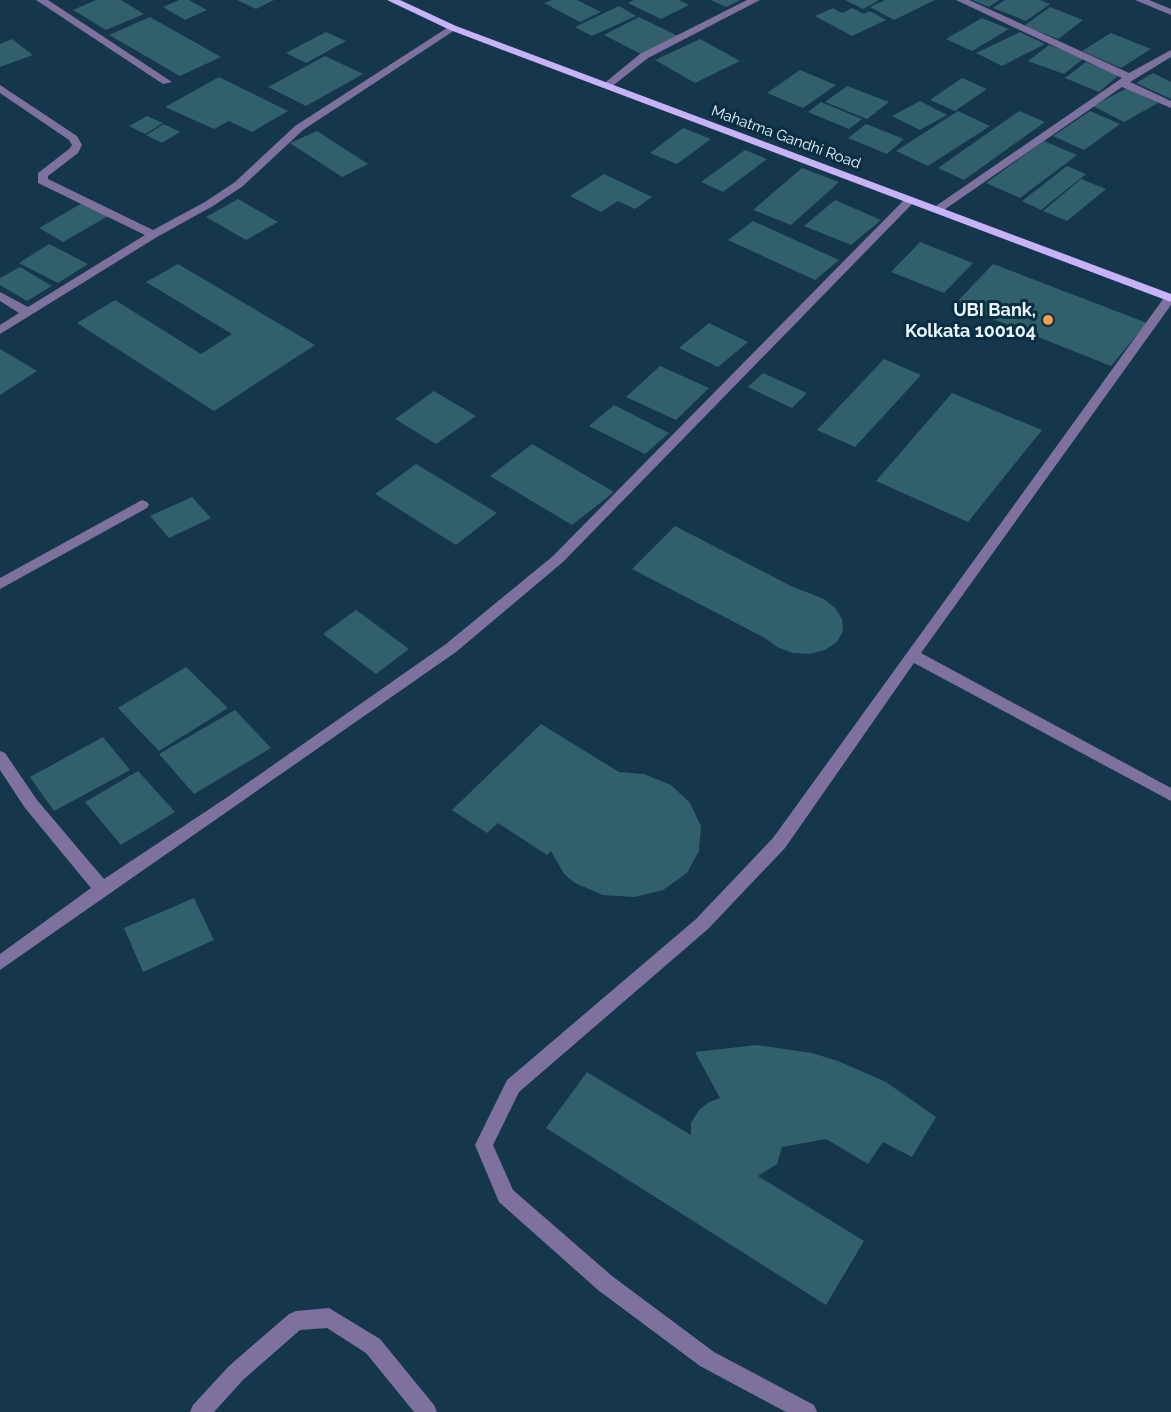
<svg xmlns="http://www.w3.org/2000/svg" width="1171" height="1412" font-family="Raleway,sans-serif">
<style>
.building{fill:#315f6c}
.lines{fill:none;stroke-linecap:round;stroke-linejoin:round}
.minor{fill:#7f719e;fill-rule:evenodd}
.major{fill:#c8b2fa;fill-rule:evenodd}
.poi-dot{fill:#fb9e50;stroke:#092d41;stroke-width:2}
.labels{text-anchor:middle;stroke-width:6;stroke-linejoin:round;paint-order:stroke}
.far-street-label{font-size:15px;fill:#ebf7ff;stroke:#092d41}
.poi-label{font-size:18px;font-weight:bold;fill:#ebf7ff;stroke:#092d41;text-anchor:end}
</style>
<rect width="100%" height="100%" fill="#15374c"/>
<path class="building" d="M96,0H121L144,14L106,30L73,10Z
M179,0H189L207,10L185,20L163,7Z
M237,0H274L256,9Z
M552,0H577L601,12L580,22L544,3Z
M634,0H679L689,5L661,19L628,3Z
M711,0H740L726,7Z
M845,0H876L878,1L863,9Z
M885,0H935L894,20L870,7Z
M972,0H999L989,7Z
M1005,0H1040L1050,4L1026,21L993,8Z
M619,6L636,16L592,36L575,27Z
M1050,7L1083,20L1058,39L1024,26Z
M833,8L842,13L852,8L864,14L870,11L886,20L852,36L815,16Z
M150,17L221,57L180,76L109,35Z
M639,17L678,36L643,55L604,35Z
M982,18L1009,29L972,51L946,39Z
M326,32L346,41L306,63L286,53Z
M1020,32L1045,44L1002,66L976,53Z
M1111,33L1151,49L1121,68L1082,51Z
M12,39L33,55L0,67V44Z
M700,39L740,61L695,83L655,60Z
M1049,45L1084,58L1064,74L1028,61Z
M325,56L363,74L306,106L268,87Z
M1086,62L1119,75L1099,92L1065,78Z
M800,70L836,85L803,108L767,93Z
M1153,73L1171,82V99L1136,83Z
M219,77L288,111L252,132L229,121L214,129L165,107Z
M962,78L987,89L955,111L930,100Z
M847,86L889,102L867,119L825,102Z
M1127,88L1158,103L1124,122L1093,106Z
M920,101L947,115L920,130L892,116Z
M821,102L862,119L849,129L808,112Z
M958,111L990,126L928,166L896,151Z
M1019,111L1045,122L964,180L938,168Z
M1090,111L1120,124L1084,150L1053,136Z
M147,116L163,123L145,134L129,126Z
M164,124L180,132L162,143L146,135Z
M866,124L904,139L887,154L848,138Z
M683,128L711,139L677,164L650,153Z
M317,131L368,164L342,177L290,143Z
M1044,141L1077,155L1020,198L986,183Z
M745,150L767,159L723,192L701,182Z
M1067,166L1086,174L1041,210L1022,201Z
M802,168L839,182L791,225L753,210Z
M604,174L652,197L635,209L618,201L601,212L570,196Z
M1081,179L1106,189L1067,221L1043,211Z
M238,199L278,222L246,240L206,217Z
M835,200L881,220L851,245L804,226Z
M84,202L108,216L63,242L39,228Z
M753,221L839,260L815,280L728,240Z
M920,242L973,263L944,293L891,272Z
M49,244L88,264L58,283L19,263Z
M178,264L315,345L214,411L77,323L115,300L201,354L232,334L146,282Z
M993,264L1147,323L1111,366L955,304Z
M20,267L52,286L27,301L0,285V278Z
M709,323L748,342L718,367L679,348Z
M0,349L37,371L0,395Z
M884,359L921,375L855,447L817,430Z
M660,366L709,388L676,420L626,397Z
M763,373L807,393L792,408L748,387Z
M434,391L476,416L436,444L395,419Z
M952,393L1042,430L968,522L876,481Z
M614,405L669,433L645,454L589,426Z
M532,444L614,492L572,525L490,476Z
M416,464L497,513L456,545L375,494Z
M192,497L211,518L169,538L150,516Z
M675,526L791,586L824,599L835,608L842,619L843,631L837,642L825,650L810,654L793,653L777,647L765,638L632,569Z
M356,610L409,649L376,674L323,634Z
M186,667L228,708L159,751L118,708Z
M235,710L271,748L194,794L159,754Z
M541,724L619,772L644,774L671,785L690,803L701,826L699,851L687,873L663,890L634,897L603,895L575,883L564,874L551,851L547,855L498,823L487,833L452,810Z
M103,737L130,770L54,811L30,777Z
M138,771L175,812L121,845L85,802Z
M194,898L214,940L143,972L124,928Z
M756,1045L812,1053L838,1061L886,1082L936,1117L912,1157L883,1142L868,1164L826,1139L782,1147L777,1164L758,1176L864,1241L826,1305L546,1128L587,1072L691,1135V1123L699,1110L709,1102L720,1098L695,1052Z"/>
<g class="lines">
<path class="minor" d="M36,0H48L172,82L163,84Z
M747,0H760L648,58L610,88L601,86L640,54Z
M956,0H969L1129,73L1171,50V57L1130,82L1171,101V108L1122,87L941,212H933V208L1122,78Z
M1135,0H1149L1171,9V15Z
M450,26L458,28L303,130L243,186L213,206L157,237L0,334V325L19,313L0,301V292L28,307L145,235L38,183V173L69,149L72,145L69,140L0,93V85L77,136L82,145L78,153L48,176V179L153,230L205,202L235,182L295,126Z
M910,197L914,198V202L563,562L456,652L0,970V954L91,888L25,808L0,770V751L5,753L37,800L104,879L226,798L446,644L553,556L906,198Z
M1166,295H1171V305L921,653L1171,788V801L914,663L785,848L708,929L519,1092L493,1145L513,1190L612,1276L714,1352L814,1405L817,1412H786L700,1366L598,1290L499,1202L475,1145L507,1080L696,919L773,838Z
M142,500L147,502L149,505L147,508L0,589V578Z
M329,1308L380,1339L434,1405L437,1412H414L366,1353L327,1328L300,1330L243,1380L214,1412H190L193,1405L229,1366L289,1314L296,1311Z"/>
<path class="major" d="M387,0H400L456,26L1171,294V302L450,30Z"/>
</g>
<circle class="poi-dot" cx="1048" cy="320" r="6"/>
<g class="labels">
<g class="far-street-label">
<text transform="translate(786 137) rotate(20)" y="5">Mahatma Gandhi Road</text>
</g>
<g class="poi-label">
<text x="1036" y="316">UBI Bank,<tspan x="1036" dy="21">Kolkata 100104</tspan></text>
</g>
</g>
</svg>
